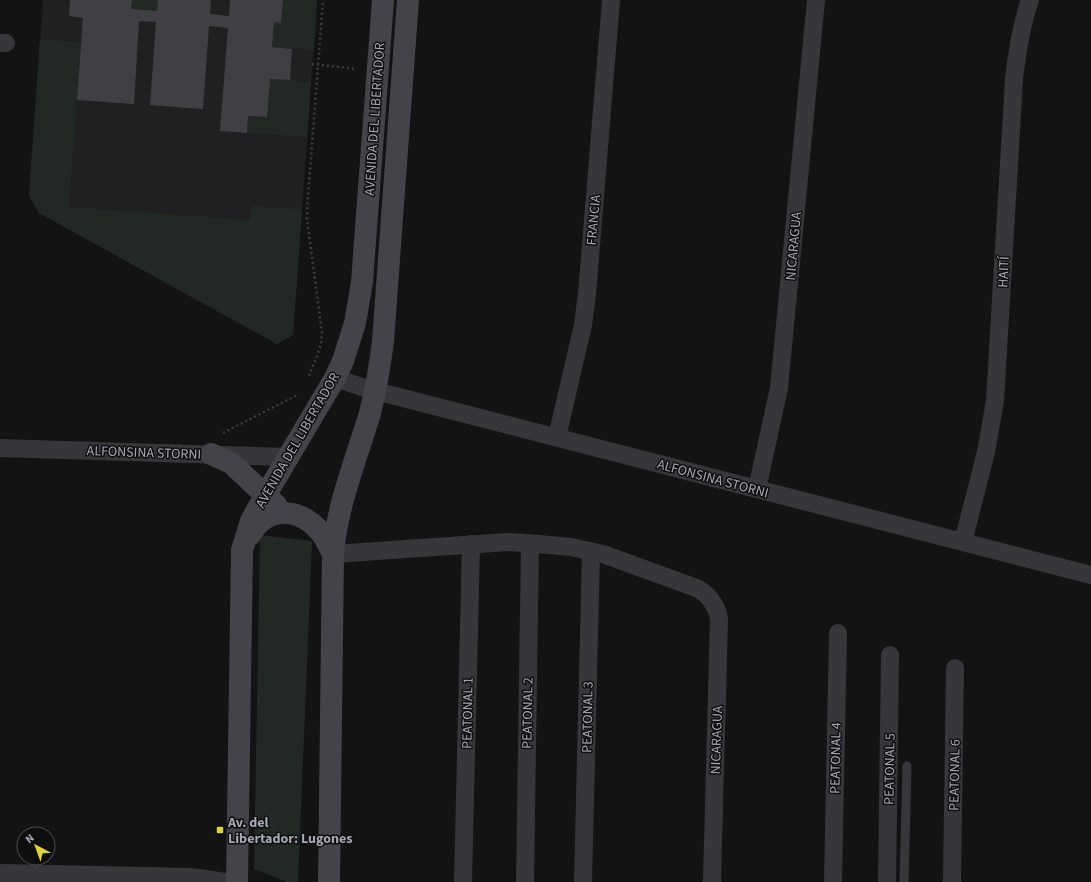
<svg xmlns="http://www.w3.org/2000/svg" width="1091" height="882" font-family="'Source Sans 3',sans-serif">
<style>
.built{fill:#201f21}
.green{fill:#222925}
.building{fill:#404044}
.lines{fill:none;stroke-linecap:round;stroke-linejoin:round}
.path{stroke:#3c3d42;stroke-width:2.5;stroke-dasharray:2 3;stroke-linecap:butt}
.lane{stroke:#37363b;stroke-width:9}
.street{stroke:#37363b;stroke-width:18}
.secondary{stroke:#434349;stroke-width:22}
.poi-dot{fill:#ded142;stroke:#0e0e0f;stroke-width:1.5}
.labels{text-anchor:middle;stroke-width:3;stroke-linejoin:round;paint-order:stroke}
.street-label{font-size:14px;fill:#a6a7b3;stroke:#0e0e0f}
.poi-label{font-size:14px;font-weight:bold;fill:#a6a7b3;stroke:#0e0e0f;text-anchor:start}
</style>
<rect width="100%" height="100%" fill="#131314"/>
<path class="built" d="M43,0H317L293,335L277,344L39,213L29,196Z"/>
<path class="green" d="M132,0H158L157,11L131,9Z
M283,0H317L314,50L272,47L274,22L281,23Z
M40,39L81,42L69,207L250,220L251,206L302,209L293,335L277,344L39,213L29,196Z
M270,79L311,82L307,137L247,133L248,116L267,117Z
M260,535L312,541L298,882H287L254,869Z"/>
<path class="building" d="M70,0H132L131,9L157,11L158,0H211L210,14L229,16L230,0H283L281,23L274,22L272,47L292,49L290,80L270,79L267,117L248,116L247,133L220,131L228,28L209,26L203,109L150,105L156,22L139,21L134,104L77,100L83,18L69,16Z"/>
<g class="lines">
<path class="path" d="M312,64L356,69
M309,376L321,345L322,333L307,219V210L323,0
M223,433L299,394"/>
<path class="lane" d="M904,882L907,766"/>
<path class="street" d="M0,43H6
M335,378L368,389L1091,575
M557,437L583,325L587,294L611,0
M0,448L288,457
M757,489L779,388L816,0
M963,542L986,452L995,401L1014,79C1017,52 1021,26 1030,0
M333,554L508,542L538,544L571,547L603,554L699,589C710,596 716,605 719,618L712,882
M0,873L192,877L225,882
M463,882L471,544
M525,882L530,543
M583,882L591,552
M833,882L838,633
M887,882L890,655
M952,882L955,668"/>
<path class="secondary" d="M211,454L231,463L276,505
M250,535C268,503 305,508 324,537C327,542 330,548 333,554
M237,882L242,550L251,521L258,508L335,378L343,361L355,323L362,282L383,0
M329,882L333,554C337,505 356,460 370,413C376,389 380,366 383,341L408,0"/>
</g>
<rect class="poi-dot" x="216" y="826" width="8" height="8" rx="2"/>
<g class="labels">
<g class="street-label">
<text transform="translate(374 119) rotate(-86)" y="5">AVENIDA DEL LIBERTADOR</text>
<text transform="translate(593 220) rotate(-85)" y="5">FRANCIA</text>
<text transform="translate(793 246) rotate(-85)" y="5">NICARAGUA</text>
<text transform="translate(1003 272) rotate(-87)" y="5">HAITÍ</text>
<text transform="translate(297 440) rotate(-60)" y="5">AVENIDA DEL LIBERTADOR</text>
<text transform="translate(144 452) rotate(2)" y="5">ALFONSINA STORNI</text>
<text transform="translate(713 478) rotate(15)" y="5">ALFONSINA STORNI</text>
<text transform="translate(467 713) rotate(-89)" y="5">PEATONAL 1</text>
<text transform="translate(527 713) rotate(-89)" y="5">PEATONAL 2</text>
<text transform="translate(587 717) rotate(-89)" y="5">PEATONAL 3</text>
<text transform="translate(716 740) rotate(-88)" y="5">NICARAGUA</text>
<text transform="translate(835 758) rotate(-89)" y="5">PEATONAL 4</text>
<text transform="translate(889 769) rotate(-89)" y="5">PEATONAL 5</text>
<text transform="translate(954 775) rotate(-89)" y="5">PEATONAL 6</text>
</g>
<g class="poi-label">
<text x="228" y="827">Av. del<tspan x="228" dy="16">Libertador: Lugones</tspan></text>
</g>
</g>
<g transform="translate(36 846) rotate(319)"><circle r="19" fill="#0e0e0f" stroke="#4b4b51"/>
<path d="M0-3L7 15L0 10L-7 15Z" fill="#ded142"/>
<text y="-6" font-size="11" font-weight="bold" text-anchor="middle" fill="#a6a7b3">N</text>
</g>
</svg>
